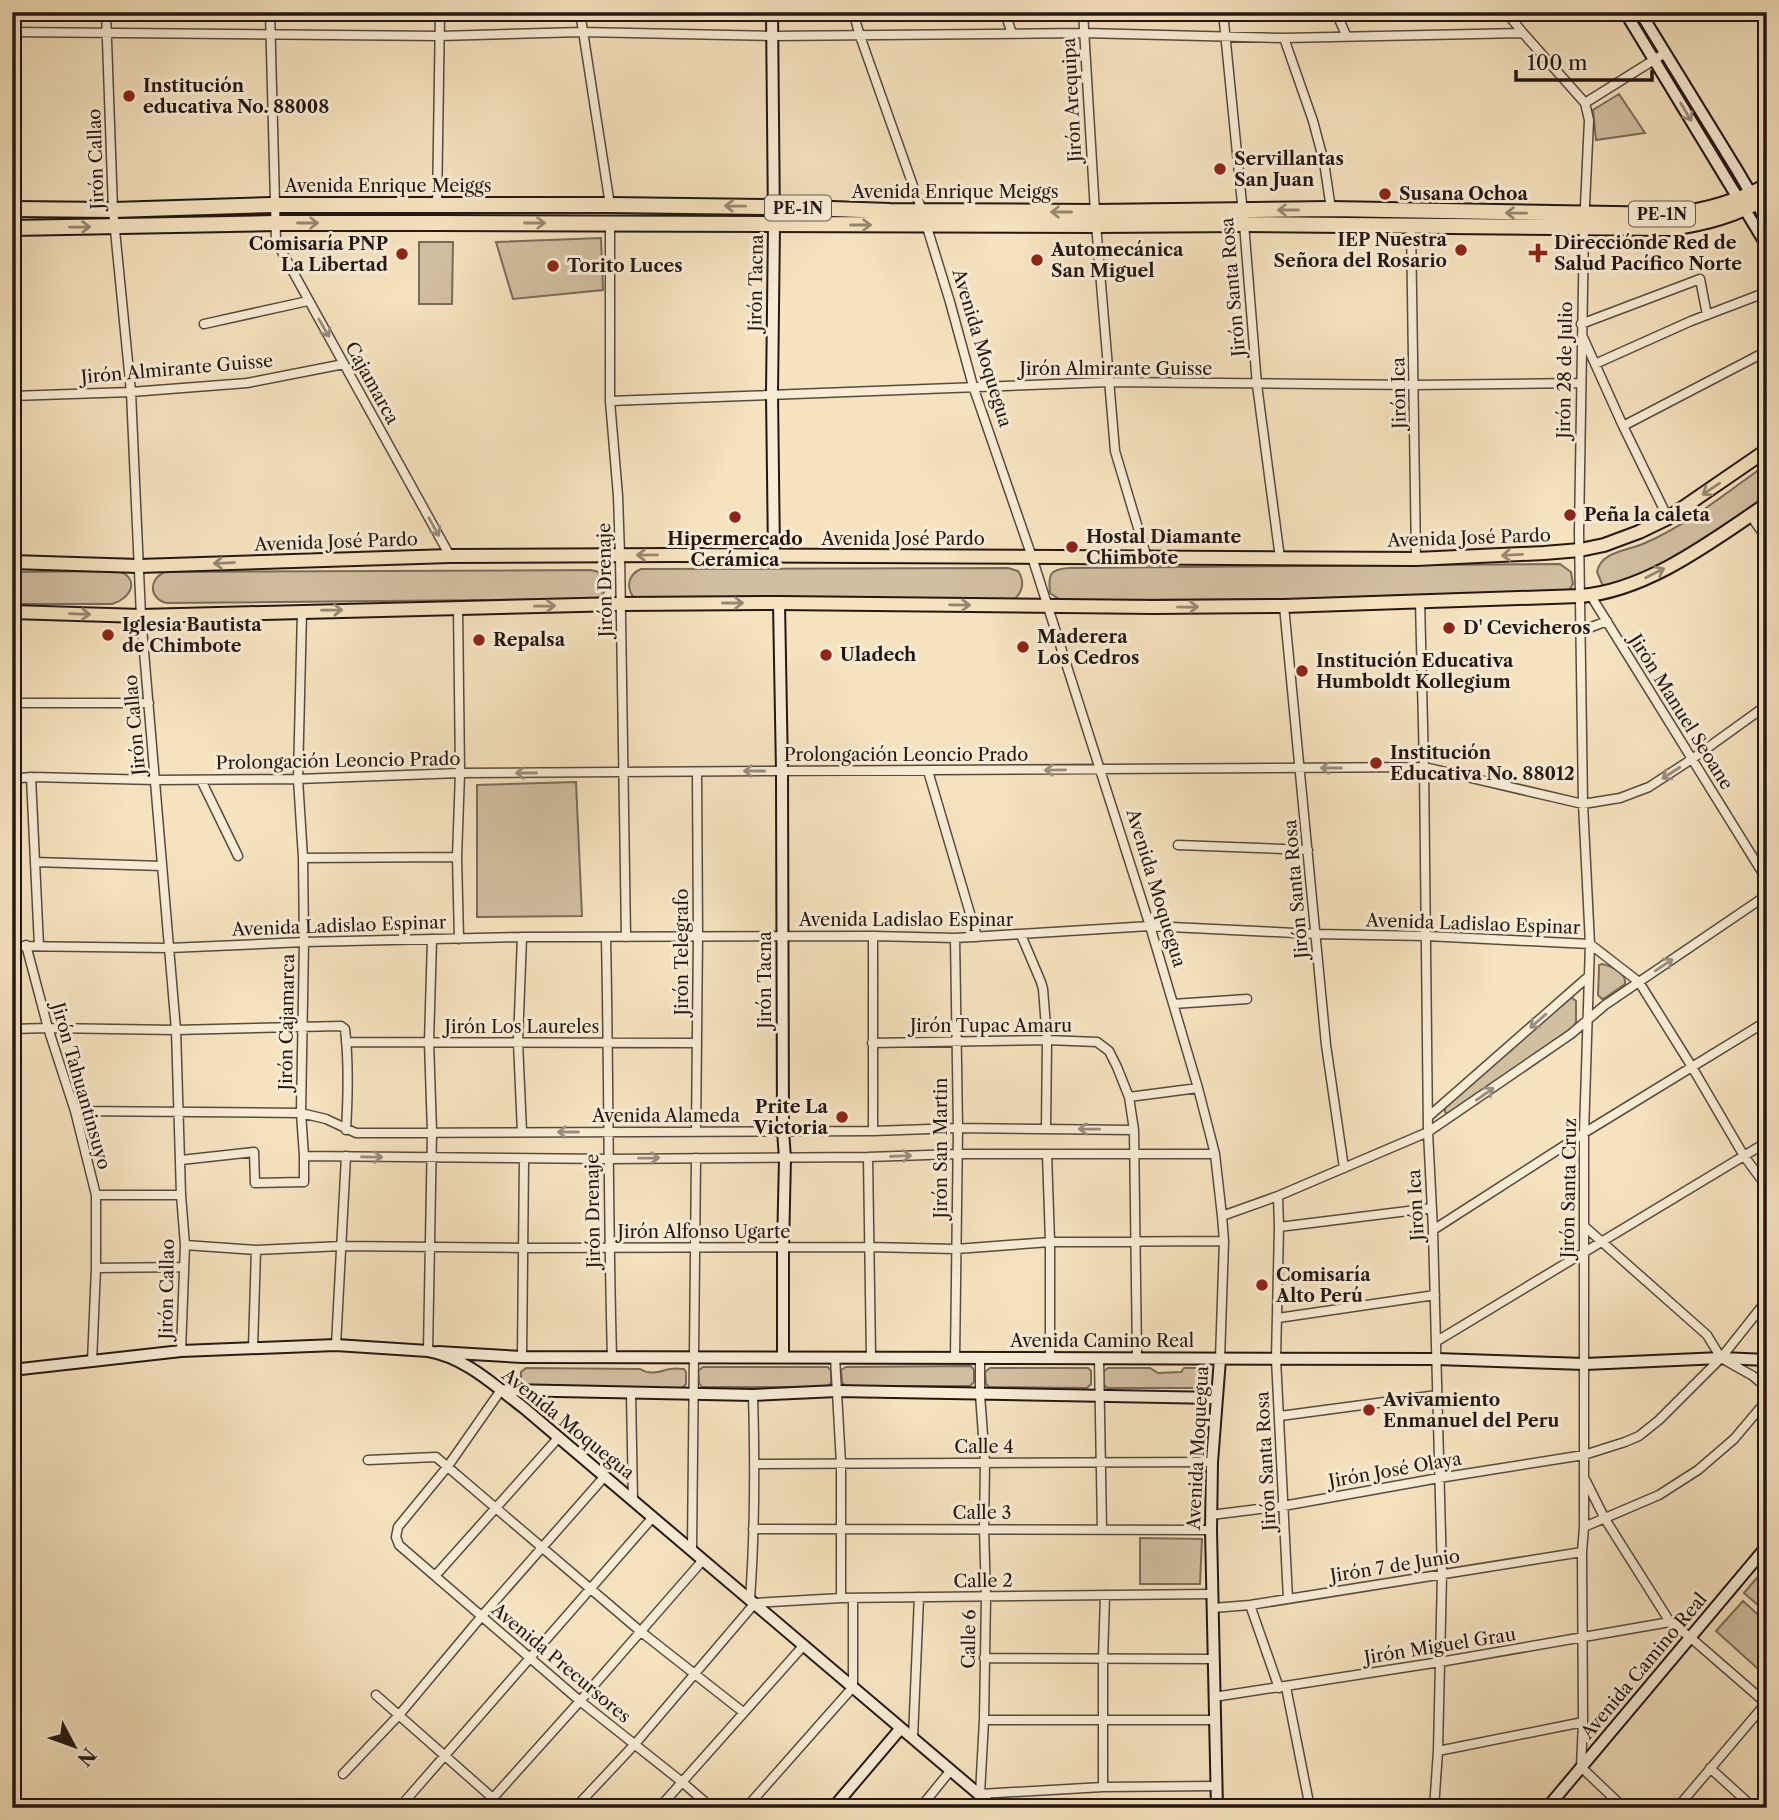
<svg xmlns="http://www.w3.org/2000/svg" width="1779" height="1820" font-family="'Libre Caslon Text',serif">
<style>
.green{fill:#d1bfa1;stroke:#7a6b5a;stroke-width:2}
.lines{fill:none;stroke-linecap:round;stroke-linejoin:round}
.street-casing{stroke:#584a3e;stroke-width:11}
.secondary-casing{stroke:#241713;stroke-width:14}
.primary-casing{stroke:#241713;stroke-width:16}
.highway-casing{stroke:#241713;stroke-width:18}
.street{stroke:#f8ecd5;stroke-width:8}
.secondary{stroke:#f8ecd5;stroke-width:10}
.primary{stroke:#f5e2be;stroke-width:12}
.highway{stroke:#f5e2be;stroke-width:14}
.oneway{stroke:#998c7e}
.oneway2{stroke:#978771}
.poi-dot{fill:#8f2418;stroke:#f8ecd5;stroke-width:2.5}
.labels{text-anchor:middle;stroke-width:6;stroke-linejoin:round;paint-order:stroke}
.shield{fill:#f8ecd5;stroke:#64574d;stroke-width:2}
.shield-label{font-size:16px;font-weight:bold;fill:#241713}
.poi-label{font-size:18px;font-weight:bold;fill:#241713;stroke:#f8ecd5;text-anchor:start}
.street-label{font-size:18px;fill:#241713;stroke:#f8ecd5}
</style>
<rect width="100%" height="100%" fill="#f5e2be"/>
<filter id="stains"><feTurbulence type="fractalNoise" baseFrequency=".00286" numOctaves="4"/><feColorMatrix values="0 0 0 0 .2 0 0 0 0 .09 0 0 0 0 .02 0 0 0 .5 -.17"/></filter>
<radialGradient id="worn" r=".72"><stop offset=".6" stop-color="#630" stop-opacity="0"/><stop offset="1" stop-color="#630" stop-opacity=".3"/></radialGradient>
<path class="green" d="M1619,94L1645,133L1596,140L1593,110Z
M601,238L603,290L513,299L496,242Z
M419,242H453L452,304H419Z
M1767,464V500L1653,572L1605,587L1602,584L1597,572C1601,551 1628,551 1645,543C1689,524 1727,492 1767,464Z
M1560,564L1571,572L1573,584L1568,592L1349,599L1062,600L1059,599L1050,593C1048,574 1050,569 1069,568Z
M1008,568L1018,571C1025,581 1023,593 1013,600L635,599C626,589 627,575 641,569Z
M591,570C607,572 609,589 599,599L167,603C149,599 148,579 165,572Z
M119,571C141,580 130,599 112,604H12V572Z
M576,782L582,916L477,917V785Z
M1602,964C1612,966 1627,974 1625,984L1605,998L1602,999L1598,995L1599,969V965Z
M1571,997L1576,1001V1022L1572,1028L1451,1114H1448L1445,1112V1107L1567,999Z
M971,1366L974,1370V1382L970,1386H845L842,1382L841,1370L846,1367Z
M703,1367H828L831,1371V1383L827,1387H702L699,1383L698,1371Z
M526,1368L640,1369C651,1376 660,1371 670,1369C675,1368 679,1369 684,1369L686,1372V1384L682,1388L528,1390L521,1386V1372Z
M990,1368H1088L1091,1371V1384L1087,1388L989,1387L986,1384L985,1372Z
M1108,1368H1150L1158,1373L1181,1372L1184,1368H1206L1209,1372V1384L1204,1388H1107L1103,1384V1372Z
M1140,1538L1202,1539L1200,1584H1140Z
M1767,1566V1613L1744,1593Z
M1743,1601L1767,1623V1677L1716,1631Z"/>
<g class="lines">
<g class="street-casing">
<path id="street" d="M106,12L113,210L131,392L141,616L176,1030L181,1195L185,1245L181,1351
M270,12L276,241L450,556
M580,12L610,205
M853,12L860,36L922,211L950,302L973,386L1032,557L1150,926L1198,1088L1215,1154L1222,1216L1224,1241L1220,1359
M1005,12L1012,34
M1083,12L1095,212L1115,451L1147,558
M1223,12L1244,224L1257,385L1280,558
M1336,12L1346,35
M1506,12L1523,33L1585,103L1589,120L1584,227L1579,532L1583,804L1590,944L1584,1133V1527L1582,1552L1583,1722L1581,1767L1624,1808
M12,32L440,36L582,32L772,36L1084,33L1284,38L1523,33
M1284,38L1313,121L1324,162L1331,209
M1585,103L1665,53
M437,206L440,12
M610,223V401L618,496L620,555L626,937
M1411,226L1416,559
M204,324L308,301
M1581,324L1700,279L1707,315
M1582,335L1623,426L1668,518
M1595,364L1691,321L1767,292
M12,396L131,392L247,383L344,364
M610,401L1109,382L1415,385L1580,383
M1623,426L1767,351
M1750,515L1767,539
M1591,596L1767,880
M1420,600L1424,767L1428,1132L1433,1230L1442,1574L1438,1751L1434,1808
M1284,606L1326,1045L1344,1168
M458,607L460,773L457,857L459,939
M1581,631L1607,621
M12,703H149
M928,771L977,937
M31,777L39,946
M12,779L31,777L156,780L298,779L460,773L1424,767L1583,804L1620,798L1649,787L1692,759L1767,705
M201,780L238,856
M1178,845L1308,850
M303,858L457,857
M35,862L162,866
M1021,935L1041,982L1043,989L1047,1040L1046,1129
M873,936V1131
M606,938C609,1078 608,1217 612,1357
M955,938L958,1128L955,1358
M26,945L48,1028L75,1111L96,1195V1268L92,1362
M12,946L169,948L304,942L522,937L873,936L955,938L1150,926L1316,934L1426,936L1590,944L1639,982L1692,1067L1744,1156L1767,1187
M1173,1004L1247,999
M12,1029L48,1028L176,1030L341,1026L345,1029C349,1063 348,1097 346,1130
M346,1042L697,1043
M872,1043L1047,1040L1097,1042L1109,1051L1117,1067L1129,1097L1134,1130
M1129,1097L1198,1088
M75,1111L301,1113L326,1119L356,1133L873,1131L958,1128L1134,1130L1137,1358
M1428,1117L1589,976
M522,1132L518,1042L522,937
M696,1132L698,936L697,772
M1047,1154L1050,1242V1358
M304,1156L609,1159L868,1157L957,1154H1215
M868,1157L871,1358
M181,1160L254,1152L255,1183L304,1182V1156L301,1113L304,942L303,858L298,779L302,611
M96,1195H181
M1278,1196L1279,1227L1276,1359L1288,1599
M1222,1216L1278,1196L1428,1132L1571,1034L1605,1005L1767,895
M1584,1226L1707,1335L1721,1358L1753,1376L1767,1388
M1279,1227L1432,1208
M1433,1230L1584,1133L1767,1021
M185,1245L256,1250L342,1246L523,1248L869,1247L956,1249L1050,1242L1224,1241
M96,1268L184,1267
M1278,1318L1435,1295
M1437,1341L1767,1142
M336,1345L346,1156
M253,1348L256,1250
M428,1351L432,1132L429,1042L432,939
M522,1357L524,1159
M835,1357L841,1464V1598
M980,1358V1394L985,1463L984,1529L986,1596L984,1720L980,1794L1103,1787L1216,1786
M1099,1358L1102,1529
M501,1390L448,1466L398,1527L396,1537L399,1545L580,1701L682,1782L712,1808
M631,1393L633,1500
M1280,1416L1437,1395
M368,1460L436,1457L640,1631L743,1712
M755,1464L1212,1462
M1586,1481L1605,1519L1670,1622L1691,1638L1767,1704
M1211,1515L1283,1506L1439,1478L1584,1455L1625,1442L1639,1436L1659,1420L1721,1358L1767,1300
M1584,1527L1659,1495L1698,1470L1734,1439L1767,1400
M753,1529L1211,1530
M692,1550L696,1158
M435,1576L559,1437
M750,1599C755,1531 755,1463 753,1395
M1250,1605L1279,1688
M1213,1608L1250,1605L1582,1552
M984,1658L1213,1659
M1286,1687L1310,1808
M376,1695L504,1808
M1214,1697L1440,1662L1670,1622
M984,1720H1215
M913,1738L919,1597
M1438,1751L1583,1722
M1710,1768L1754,1808
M343,1774L399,1715L481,1617L605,1476
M1103,1787V1659L1105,1595
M399,1808L653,1517
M484,1808L580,1701L703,1560
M575,1808L635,1744L755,1603L841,1598L1212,1594
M659,1808L804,1645
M746,1808L853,1687V1598
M920,1808L951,1770
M1677,1808L1766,1703"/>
</g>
<g class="secondary-casing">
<path id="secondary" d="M772,12L774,224L772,394L774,555
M1625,12L1767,246
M1640,12L1737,170L1767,221
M779,603L782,771L783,1131L785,1158L783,1248V1357
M438,1352L522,1357L1436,1359L1585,1364L1721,1358L1767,1360
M12,1370L181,1351L336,1345L428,1351C465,1357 495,1386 524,1408L995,1808
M502,1390L753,1395L837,1391L1217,1398
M833,1808L901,1728
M1217,1808L1211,1530L1212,1462L1220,1359
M1547,1808L1767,1546"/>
</g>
<g class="primary-casing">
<path id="primary" d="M12,562L139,566L450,556L673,555L1416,559L1544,553L1580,550L1604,545L1639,532L1668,518L1767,450
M12,612L141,616L621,604L779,603L1153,607L1284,606L1580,596C1647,591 1712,541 1767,504"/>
</g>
<g class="highway-casing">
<path id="highway" d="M12,209L113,210L272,205H610L774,207L890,211L1095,212L1331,209L1672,215C1706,211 1736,203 1767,186
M12,228L276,223H437L1096,225L1244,224L1670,228C1707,223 1734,215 1767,197"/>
</g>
<use href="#street" class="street"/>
<use href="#secondary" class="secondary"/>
<use href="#primary" class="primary"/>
<use href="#highway" class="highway"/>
</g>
<defs><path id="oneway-shaft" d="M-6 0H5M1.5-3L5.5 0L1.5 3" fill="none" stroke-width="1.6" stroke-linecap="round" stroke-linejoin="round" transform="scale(1.75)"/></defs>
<g class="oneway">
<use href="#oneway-shaft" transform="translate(1686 112) rotate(59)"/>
<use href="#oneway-shaft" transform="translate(324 328) rotate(60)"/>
<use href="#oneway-shaft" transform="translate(434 527) rotate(61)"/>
<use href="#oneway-shaft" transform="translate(1331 768) rotate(180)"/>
<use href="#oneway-shaft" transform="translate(1055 770) rotate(179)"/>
<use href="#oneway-shaft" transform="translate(754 771) rotate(180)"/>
<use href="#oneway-shaft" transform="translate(526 773) rotate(180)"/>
<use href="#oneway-shaft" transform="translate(1671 773) rotate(147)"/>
<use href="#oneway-shaft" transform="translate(1664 965) rotate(-34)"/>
<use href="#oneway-shaft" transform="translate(1538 1021) rotate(139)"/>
<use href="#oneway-shaft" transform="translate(1485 1094) rotate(-35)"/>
<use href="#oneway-shaft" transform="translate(1089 1129) rotate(-179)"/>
<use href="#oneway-shaft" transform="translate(568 1132) rotate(-180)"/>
<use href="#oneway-shaft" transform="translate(901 1156) rotate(-2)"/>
<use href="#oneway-shaft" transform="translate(372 1157) rotate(1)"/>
<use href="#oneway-shaft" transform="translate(649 1158) rotate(-1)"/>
</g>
<g class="oneway2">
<use href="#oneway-shaft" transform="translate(735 206) rotate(-179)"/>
<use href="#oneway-shaft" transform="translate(1288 210) rotate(180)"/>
<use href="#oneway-shaft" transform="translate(1061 212) rotate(-180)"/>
<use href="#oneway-shaft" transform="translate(1516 213) rotate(-179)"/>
<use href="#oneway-shaft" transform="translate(308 223)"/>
<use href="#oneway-shaft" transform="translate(535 223)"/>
<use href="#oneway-shaft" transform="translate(861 225)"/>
<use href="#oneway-shaft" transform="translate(80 227) rotate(-1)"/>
<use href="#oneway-shaft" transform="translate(1711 489) rotate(146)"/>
<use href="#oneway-shaft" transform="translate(647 555) rotate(179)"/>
<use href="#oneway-shaft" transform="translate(1512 555) rotate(177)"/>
<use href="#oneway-shaft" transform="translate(224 563) rotate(178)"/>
<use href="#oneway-shaft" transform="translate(1655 573) rotate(-27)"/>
<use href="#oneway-shaft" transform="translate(733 603)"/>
<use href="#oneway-shaft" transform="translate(960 605) rotate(1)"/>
<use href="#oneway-shaft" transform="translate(545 606) rotate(-1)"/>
<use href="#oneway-shaft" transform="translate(1188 607) rotate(-1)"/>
<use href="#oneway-shaft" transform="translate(332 610) rotate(-1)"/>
<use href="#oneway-shaft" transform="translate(80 614) rotate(2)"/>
</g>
<g class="poi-dot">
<circle cx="129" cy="96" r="7"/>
<circle cx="1220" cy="169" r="7"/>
<circle cx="1385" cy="194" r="7"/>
<circle cx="1461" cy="250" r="7"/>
<path d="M1534.5 242.5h7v7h7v7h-7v7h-7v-7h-7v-7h7z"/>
<circle cx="402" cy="254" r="7"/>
<circle cx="1037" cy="260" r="7"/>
<circle cx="553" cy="266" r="7"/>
<circle cx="1570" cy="515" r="7"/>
<circle cx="735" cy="517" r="7"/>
<circle cx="1072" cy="547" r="7"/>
<circle cx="1449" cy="628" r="7"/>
<circle cx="108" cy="635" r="7"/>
<circle cx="479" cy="640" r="7"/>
<circle cx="1023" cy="647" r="7"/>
<circle cx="826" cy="655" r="7"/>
<circle cx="1302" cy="671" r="7"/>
<circle cx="1376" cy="763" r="7"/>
<circle cx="842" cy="1117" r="7"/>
<circle cx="1262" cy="1285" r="7"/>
<circle cx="1369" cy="1410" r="7"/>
</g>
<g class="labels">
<g class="shield">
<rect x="765" y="195.5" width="66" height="25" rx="5"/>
<rect x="1629" y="201.5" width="66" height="25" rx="5"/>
</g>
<g class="shield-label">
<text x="798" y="214">PE-1N</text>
<text x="1662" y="220">PE-1N</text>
</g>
<g class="poi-label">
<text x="143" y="92">Institución<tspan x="143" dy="21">educativa No. 88008</tspan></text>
<text x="1234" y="165">Servillantas<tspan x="1234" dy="21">San Juan</tspan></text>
<text x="1399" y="200">Susana Ochoa</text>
<text x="1447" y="246" text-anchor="end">IEP Nuestra<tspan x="1447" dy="21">Señora del Rosario</tspan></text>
<text x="1554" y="249">Direcciónde Red de<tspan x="1554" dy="21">Salud Pacífico Norte</tspan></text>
<text x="388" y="250" text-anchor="end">Comisaría PNP<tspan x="388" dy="21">La Libertad</tspan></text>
<text x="1051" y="256">Automecánica<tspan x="1051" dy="21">San Miguel</tspan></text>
<text x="567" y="272">Torito Luces</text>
<text x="1584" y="521">Peña la caleta</text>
<text x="1086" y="543">Hostal Diamante<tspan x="1086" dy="21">Chimbote</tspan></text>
<text x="735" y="545" text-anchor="middle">Hipermercado<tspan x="735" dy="21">Cerámica</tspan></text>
<text x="122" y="631">Iglesia Bautista<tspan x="122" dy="21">de Chimbote</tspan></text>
<text x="1463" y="634">D' Cevicheros</text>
<text x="1037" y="643">Maderera<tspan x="1037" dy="21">Los Cedros</tspan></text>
<text x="493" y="646">Repalsa</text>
<text x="840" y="661">Uladech</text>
<text x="1316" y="667">Institución Educativa<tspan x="1316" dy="21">Humboldt Kollegium</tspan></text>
<text x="1390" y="759">Institución<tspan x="1390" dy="21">Educativa No. 88012</tspan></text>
<text x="828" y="1113" text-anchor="end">Prite La<tspan x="828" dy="21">Victoria</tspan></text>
<text x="1276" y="1281">Comisaría<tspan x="1276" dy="21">Alto Perú</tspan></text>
<text x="1383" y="1406">Avivamiento<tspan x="1383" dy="21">Enmanuel del Peru</tspan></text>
</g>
<g class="street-label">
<text transform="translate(1072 100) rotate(-93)" y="6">Jirón Arequipa</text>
<text transform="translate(96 159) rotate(-92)" y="6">Jirón Callao</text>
<text x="388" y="192">Avenida Enrique Meiggs</text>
<text x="955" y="198">Avenida Enrique Meiggs</text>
<text transform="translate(756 283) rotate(-89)" y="6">Jirón Tacna</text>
<text transform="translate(1233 287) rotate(-95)" y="6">Jirón Santa Rosa</text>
<text transform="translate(982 348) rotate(73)" y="6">Avenida Moquegua</text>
<text transform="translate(177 369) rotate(-5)" y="6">Jirón Almirante Guisse</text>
<text x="1116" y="375">Jirón Almirante Guisse</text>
<text transform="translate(1565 370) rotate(-89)" y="6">Jirón 28 de Julio</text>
<text transform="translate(372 383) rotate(61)" y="6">Cajamarca</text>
<text transform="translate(1399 393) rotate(-91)" y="6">Jirón Ica</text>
<text transform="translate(1469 538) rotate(-2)" y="6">Avenida José Pardo</text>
<text x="903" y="545">Avenida José Pardo</text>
<text transform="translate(336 542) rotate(-2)" y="6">Avenida José Pardo</text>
<text transform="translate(605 580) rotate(-91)" y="6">Jirón Drenaje</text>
<text transform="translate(1681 712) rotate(58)" y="6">Jirón Manuel Seoane</text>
<text transform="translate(135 725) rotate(-95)" y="6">Jirón Callao</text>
<text x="906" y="761">Prolongación Leoncio Prado</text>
<text transform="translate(338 761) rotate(-1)" y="6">Prolongación Leoncio Prado</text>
<text transform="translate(1156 888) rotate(73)" y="6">Avenida Moquegua</text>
<text transform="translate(1296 889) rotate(-95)" y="6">Jirón Santa Rosa</text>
<text x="906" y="926">Avenida Ladislao Espinar</text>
<text transform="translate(1473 924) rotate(2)" y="6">Avenida Ladislao Espinar</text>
<text transform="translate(339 926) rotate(-2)" y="6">Avenida Ladislao Espinar</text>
<text transform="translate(682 952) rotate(-90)" y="6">Jirón Telegrafo</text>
<text transform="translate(765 980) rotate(-90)" y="6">Jirón Tacna</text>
<text transform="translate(287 1022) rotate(-89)" y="6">Jirón Cajamarca</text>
<text x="991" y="1032">Jirón Tupac Amaru</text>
<text x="522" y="1033">Jirón Los Laureles</text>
<text transform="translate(81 1086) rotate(74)" y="6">Jirón Tahuantinsuyo</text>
<text x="666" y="1122">Avenida Alameda</text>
<text transform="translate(941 1148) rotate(-90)" y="6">Jirón San Martin</text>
<text transform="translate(1569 1188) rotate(-89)" y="6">Jirón Santa Cruz</text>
<text transform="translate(1416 1205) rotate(-93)" y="6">Jirón Ica</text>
<text transform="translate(593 1211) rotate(-91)" y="6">Jirón Drenaje</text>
<text x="704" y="1238">Jirón Alfonso Ugarte</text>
<text transform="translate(167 1289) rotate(-89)" y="6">Jirón Callao</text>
<text x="1102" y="1347">Avenida Camino Real</text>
<text transform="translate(568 1424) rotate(39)" y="6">Avenida Moquegua</text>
<text x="984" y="1453">Calle 4</text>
<text transform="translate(1198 1448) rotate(-87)" y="6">Avenida Moquegua</text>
<text transform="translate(1266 1461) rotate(-93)" y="6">Jirón Santa Rosa</text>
<text transform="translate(1395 1470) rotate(-10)" y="6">Jirón José Olaya</text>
<text x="982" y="1519">Calle 3</text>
<text transform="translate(1395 1566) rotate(-9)" y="6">Jirón 7 de Junio</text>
<text transform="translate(983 1581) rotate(-1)" y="6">Calle 2</text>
<text transform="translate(969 1639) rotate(-89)" y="6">Calle 6</text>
<text transform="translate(1440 1646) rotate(-9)" y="6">Jirón Miguel Grau</text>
<text transform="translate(561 1663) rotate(40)" y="6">Avenida Precursores</text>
<text transform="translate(1644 1666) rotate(-50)" y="6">Avenida Camino Real</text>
</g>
</g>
<rect width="1779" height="1820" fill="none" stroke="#f5e2be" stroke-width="42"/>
<rect x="14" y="14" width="1751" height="1792" fill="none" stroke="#241713" stroke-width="3.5"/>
<rect x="21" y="21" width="1737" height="1778" fill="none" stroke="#241713" stroke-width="2"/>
<g transform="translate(74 1746) rotate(131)" stroke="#f8ecd5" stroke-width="5" paint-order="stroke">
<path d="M0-5L12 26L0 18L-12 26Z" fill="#241713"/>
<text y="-10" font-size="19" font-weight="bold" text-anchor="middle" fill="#241713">N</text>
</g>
<path d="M1516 70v10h136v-10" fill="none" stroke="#241713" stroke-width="3.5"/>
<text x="1527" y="70" font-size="21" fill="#241713" stroke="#f8ecd5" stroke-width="5" paint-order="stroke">100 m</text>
<rect width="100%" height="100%" filter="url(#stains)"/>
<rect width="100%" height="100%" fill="url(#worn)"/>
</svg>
